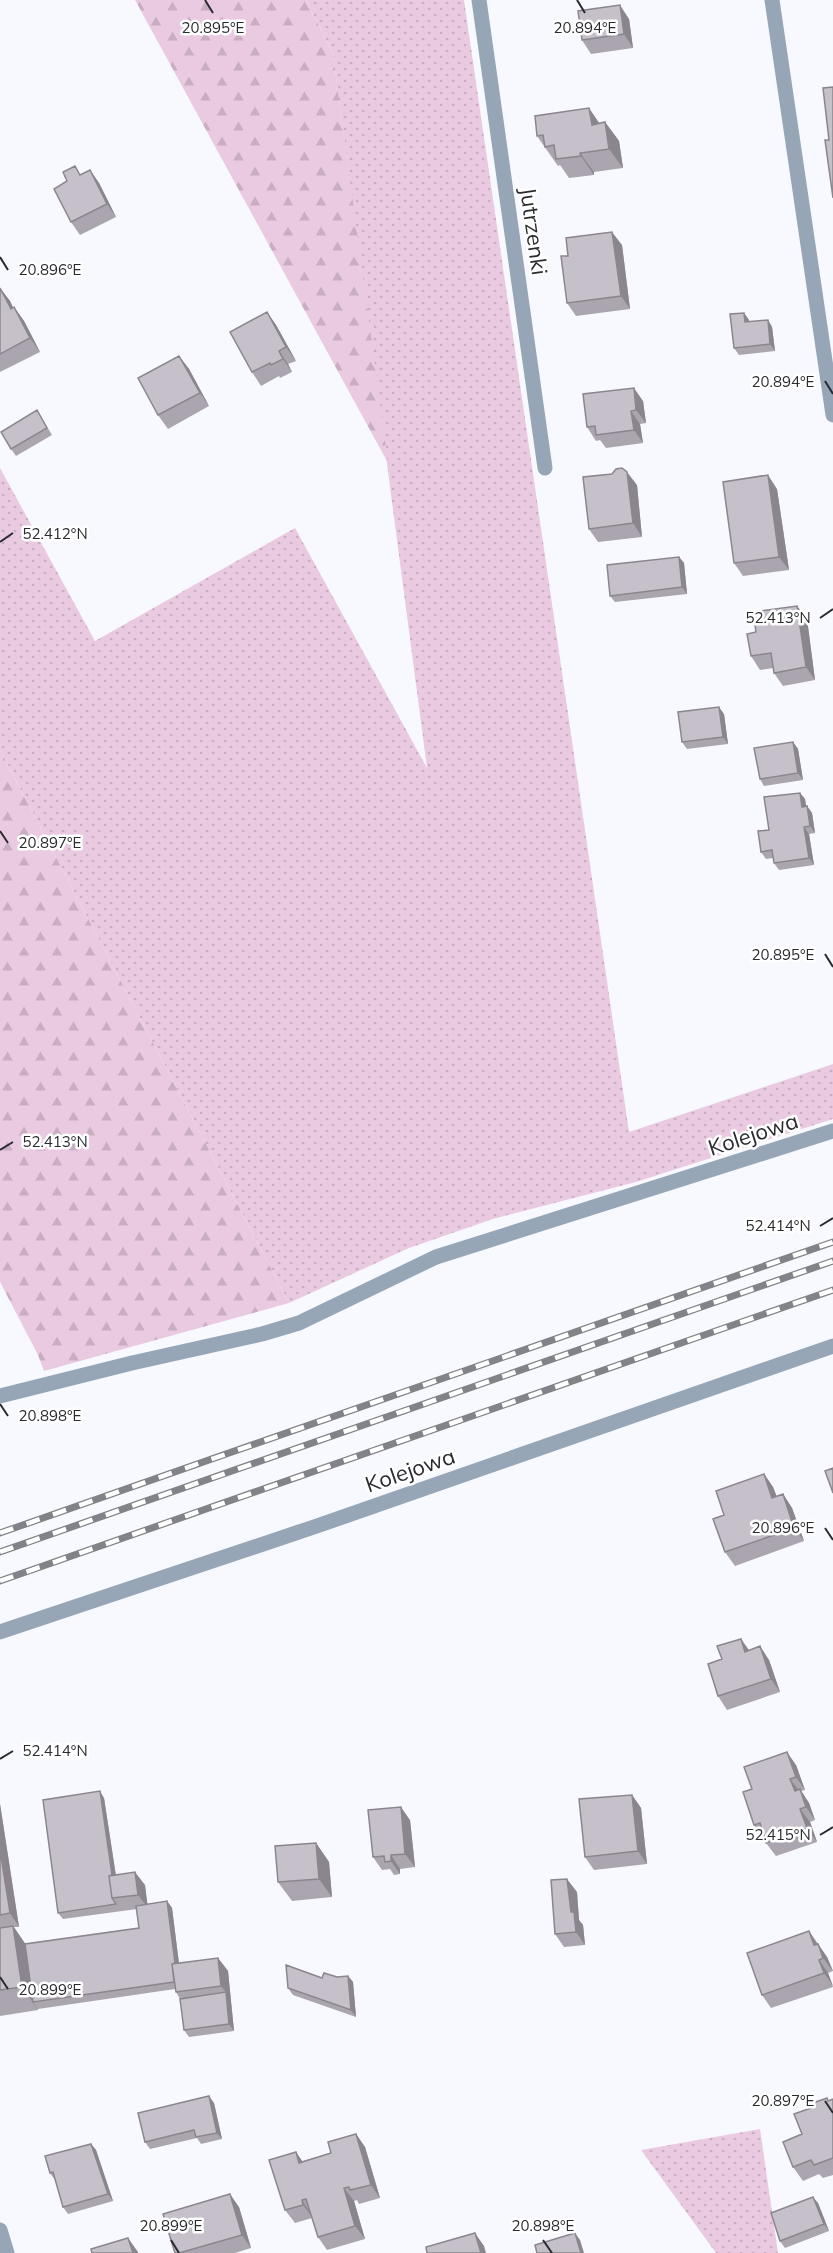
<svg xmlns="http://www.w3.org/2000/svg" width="833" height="2253" font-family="Mulish,sans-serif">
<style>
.grass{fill:url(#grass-dots)}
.forest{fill:url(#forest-firs)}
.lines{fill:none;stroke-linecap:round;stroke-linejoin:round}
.street{stroke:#97a6b6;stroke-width:15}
.rail-casing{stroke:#828388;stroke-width:7}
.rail{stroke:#fff;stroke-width:4.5;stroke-dasharray:14;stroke-linecap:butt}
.wall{fill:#aaa5af}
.shaded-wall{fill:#8b868e}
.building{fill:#c6c0cb;stroke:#8b868e;stroke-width:1.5}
.ticks{fill:none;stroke:#2a2b2f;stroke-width:2}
.labels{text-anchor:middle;stroke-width:5;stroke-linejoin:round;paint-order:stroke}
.street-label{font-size:22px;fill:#2a2b2f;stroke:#fff}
.ticks-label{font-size:15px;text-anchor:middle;fill:#2a2b2f;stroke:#fff;stroke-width:5;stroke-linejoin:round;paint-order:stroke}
</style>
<defs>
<pattern id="grass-dots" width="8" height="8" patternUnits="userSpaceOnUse" patternTransform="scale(1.5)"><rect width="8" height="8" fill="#eacae1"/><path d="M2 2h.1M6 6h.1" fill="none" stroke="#c9aec1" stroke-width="1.8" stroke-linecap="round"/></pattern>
<pattern id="forest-firs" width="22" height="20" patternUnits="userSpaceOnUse" patternTransform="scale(1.5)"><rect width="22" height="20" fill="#eacae1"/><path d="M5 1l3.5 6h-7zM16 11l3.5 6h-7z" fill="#c9aec1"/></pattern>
</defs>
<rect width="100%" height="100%" fill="#f8f9fe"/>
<path class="grass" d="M306,0H464L629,1132L833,1064V1119L636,1182L493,1219L409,1248L289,1303L0,750V468L95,641L295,528L427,768L333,54Z
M760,2129L778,2253H716L641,2150Z"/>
<path class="forest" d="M135,0H306L333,54L388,463Z
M0,750L289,1303L44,1371L38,1355L0,1282Z"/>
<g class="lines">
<path class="street" d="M479,0L545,468
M772,0L833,415
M0,1396L132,1363L262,1334L299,1323L436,1257L833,1131
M0,1632L311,1528L833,1346
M0,2230L7,2253"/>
<g class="rail-casing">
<path id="rail" d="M0,1533L833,1242
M0,1552L833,1261
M0,1581L833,1290"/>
</g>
<use href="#rail" class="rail"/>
</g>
<path class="wall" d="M629,19L633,48L591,54L582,40Z
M605,122L619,141L623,168L594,172V175L569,178L560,165L558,166L537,136Z
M90,170L99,183L116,217L80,235L71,222L81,175Z
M622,245L630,309L576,316L567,303Z
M0,288L10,301L13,308L14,307L24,321L40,352L0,372Z
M267,312L276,325L296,361L288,364L292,372L280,378L279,376L261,386L252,372Z
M744,313L749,320V322L768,320L772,327L775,351L739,355L734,348Z
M179,356L189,369L209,406L168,429L158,415Z
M643,401L646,423L640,424L643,443L606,448L600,440L596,441L587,427Z
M37,410L52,435L16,456L11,449Z
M637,485L642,537L598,542L589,529Z
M777,489L789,570L743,576L734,563Z
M679,557L684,563L687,594L615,602L610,596Z
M797,606L807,619L815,680L783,686L774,673L773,668L760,670L751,656L756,632Z
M724,714L728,744L687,749L682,742Z
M793,742L798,749L803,780L764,786L760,779Z
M800,793L805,799L806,806H807L812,813L815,833L809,834L814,865L779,870L774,863L773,858L766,859L761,852L769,830Z
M764,1474L773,1487L777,1497L783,1494L792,1508L804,1541L735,1566L725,1552L724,1515Z
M741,1639L749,1650L769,1660L780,1692L727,1710L718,1696L722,1659Z
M796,1765L805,1790L801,1791L809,1803L815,1820L810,1822L817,1842L776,1856L766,1843L765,1837L763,1838L754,1825L752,1789Z
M632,1795L641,1808L647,1864L594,1870L585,1857Z
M104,1798L116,1875L145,1885L147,1904L167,1901L172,1908L179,1963L218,1958L228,1971L234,2031L189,2037L184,2030L180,1999L176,1992L175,1989L38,2009V2010L0,2016V1804L19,1927H14L25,1944L139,1928L137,1909L63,1919L58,1913Z
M410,1820L415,1867L400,1869V1874L394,1875L390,1869L382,1870L373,1857Z
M316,1843L329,1862L332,1897L292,1901L278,1882Z
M577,1892L579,1920L583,1925L585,1945L564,1947L555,1934Z
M809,1931L827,1957L833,1971L828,1973L833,1987L771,2008L762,1995Z
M348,1976L353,1982L356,2017L293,1995L288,1988L322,1978L337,1977Z
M827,2098L829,2101L833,2099V2175L823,2178L819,2174L803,2181L793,2167L802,2134L811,2108Z
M214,2103L222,2139L201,2144L197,2138L150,2149L145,2142Z
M356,2134L365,2147L380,2198L359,2204L357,2200L354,2201L365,2239L327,2250L318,2237L312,2218L295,2223L285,2210L303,2161L331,2153Z
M91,2144L96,2150L113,2201L68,2214L63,2207L55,2180L50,2173Z
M818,2203L829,2231L785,2248L780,2241Z
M239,2207L251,2248L235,2253H175Z"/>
<path class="shaded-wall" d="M620,5L629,19L633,48L624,34Z
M589,108L602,127L592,125Z
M605,122L619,141L623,168L609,149Z
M580,153L594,172V175L581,156Z
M90,170L99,183L116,217L107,204Z
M612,232L622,245L630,309L621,296Z
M0,288L10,301L20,322L11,309Z
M14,307L24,321L40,352L30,338Z
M267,312L276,325L296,361L286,347Z
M744,313L749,320L750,329L745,322Z
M768,320L772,327L775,351L770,344Z
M279,351L288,364L292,372L283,359Z
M179,356L189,369L209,406L200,393Z
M634,388L643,401L646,423L636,410Z
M631,411L640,424L643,443L634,430Z
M627,472L637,485L642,537L633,523Z
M768,475L777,489L789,570L779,557Z
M679,557L684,563L687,594L682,587Z
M797,606L807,619L815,680L806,667Z
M719,707L724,714L728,744L723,737Z
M793,742L798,749L803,780L798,773Z
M800,793L805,799L807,813L802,807Z
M807,806L812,813L815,833L810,826Z
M804,827L809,834L814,865L809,858Z
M764,1474L773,1487L782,1511L772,1498Z
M783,1494L792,1508L804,1541L794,1528Z
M741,1639L750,1652H745Z
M760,1646L769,1660L780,1692L771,1679Z
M787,1752L796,1765L805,1790L796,1777Z
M790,1779L800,1792L795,1791Z
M800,1789L809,1803L815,1820L806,1807Z
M100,1791L104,1798L119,1897L115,1898Z
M632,1795L641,1808L647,1864L638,1851Z
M0,1804L19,1927L10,1913L0,1850Z
M401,1807L410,1820L415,1867L405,1854Z
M800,1809L810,1822L817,1842L807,1828Z
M316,1843L329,1862L332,1897L319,1879Z
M391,1855L400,1869V1874L391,1861Z
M135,1872L145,1885L148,1908L138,1895Z
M567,1879L577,1892L579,1920L583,1925L585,1945L576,1932L571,1912Z
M167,1901L172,1908L182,1988L178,1981Z
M13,1926L29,1949L33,2002L38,2010L22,1987Z
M809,1931L818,1945H814Z
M818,1944L827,1957L833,1971L823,1958Z
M218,1958L228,1971L234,2031L229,2024L226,1992L221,1986Z
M819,1960L828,1973L833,1986L824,1973Z
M348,1976L353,1982L356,2017L351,2010Z
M209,2096L214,2103L222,2139L217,2133Z
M356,2134L365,2147L380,2198L371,2185Z
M91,2144L96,2150L113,2201L108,2194Z
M296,2152L305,2165L299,2163Z
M344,2188L354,2201L365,2239L355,2226Z
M230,2194L239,2207L251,2248L242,2235Z
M813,2197L818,2203L829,2231L824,2224Z
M302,2200L311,2214L313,2218L303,2205Z
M475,2233L484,2246L486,2253H481Z
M575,2233L580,2240L584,2253H581Z
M128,2238L138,2252V2253H133Z"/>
<path class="building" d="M620,5L624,34L582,40L578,11Z
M833,87V198L825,140H829L823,88Z
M589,108L592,125L605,122L609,149L580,153L581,156L556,159L554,145L545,147L543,135L537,136L535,116Z
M75,166L80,175L90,170L107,204L71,222L54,189L67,181L63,172Z
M612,232L621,296L567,303L561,256H568L566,238Z
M0,288L11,309L14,307L30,338L0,354Z
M267,312L286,347L279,351L283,359L271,365L270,363L252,372L230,332Z
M744,313L745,322L768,320L770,344L734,348L730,314Z
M179,356L200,393L158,415L138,378Z
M634,388L636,410L631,411L634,430L596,435L595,426L587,427L583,394Z
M37,410L47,428L11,449L1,432Z
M622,468L627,472L633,523L589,529L583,477L612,474L616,469Z
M768,475L779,557L734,563L723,482Z
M679,557L682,587L610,596L607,565Z
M797,606L806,667L774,673L771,653L751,656L747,634L756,632L753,612Z
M719,707L723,737L682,742L678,712Z
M793,742L798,773L760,779L754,748Z
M800,793L802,807L807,806L810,826L804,827L809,858L774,863L772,850L761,852L758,831L769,830L764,797Z
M833,1468V1493L825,1471Z
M764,1474L772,1498L783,1494L794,1528L725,1552L713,1519L724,1515L716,1491Z
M741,1639L745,1652L760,1646L771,1679L718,1696L708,1664L722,1659L717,1646Z
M787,1752L796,1777L790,1779L795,1791L800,1789L806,1807L800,1809L807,1828L766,1843L760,1823L754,1825L743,1792L752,1789L744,1767Z
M100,1791L112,1875L109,1876L112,1898L116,1904L58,1913L43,1800Z
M632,1795L638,1851L585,1857L579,1799Z
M401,1807L405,1854L391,1855V1861L385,1862L384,1856L373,1857L368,1810Z
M316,1843L319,1879L278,1882L275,1846Z
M0,1850L10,1913L0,1915Z
M135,1872L138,1895L112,1898L109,1876Z
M567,1879L571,1912H574L576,1932L555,1934L551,1880Z
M167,1901L175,1963L172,1964L174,1982L33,2002L25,1944L139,1928L136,1906Z
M13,1926L22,1987L0,1990V1928Z
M809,1931L814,1945L818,1944L823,1958L819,1960L824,1973L762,1995L747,1953Z
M218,1958L221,1986L176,1992L172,1964Z
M286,1965L322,1978L324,1973L337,1977L348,1976L351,2010L288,1988Z
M226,1992L229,2024L184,2030L180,1999Z
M209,2096L217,2133L196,2137L194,2130L145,2142L138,2113Z
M827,2098L828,2101L833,2099V2158L814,2165L811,2160L793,2167L783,2142L802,2134L794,2114L811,2108L810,2104Z
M356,2134L371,2185L350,2190L349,2187L344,2188L355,2226L318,2237L306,2199L302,2200L303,2205L285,2210L269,2160L296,2152L299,2163L331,2153L328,2142Z
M91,2144L108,2194L63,2207L53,2172L50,2173L45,2156Z
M230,2194L242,2235L179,2253H175L163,2214Z
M813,2197L824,2224L780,2241L771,2213Z
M475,2233L481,2253H427L426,2247Z
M575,2233L581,2253H537L535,2245Z
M128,2238L133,2253H92L91,2249Z"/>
<path class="ticks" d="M205,0L213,13M577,0L585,13M0,257L8,270M825,381L833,394M0,542L13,533M820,618L833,609M0,831L8,843M825,954L833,967M0,1150L13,1142M820,1226L833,1218M0,1404L8,1416M825,1528L833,1540M0,1759L13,1751M820,1835L833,1827M0,1977L8,1989M825,2101L833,2113M171,2240L179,2253M543,2240L552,2253"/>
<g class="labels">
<g class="street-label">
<text transform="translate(534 231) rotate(82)" y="8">Jutrzenki</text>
<text transform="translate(753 1134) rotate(-18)" y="8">Kolejowa</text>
<text transform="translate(410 1470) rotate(-19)" y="8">Kolejowa</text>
</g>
</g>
<g class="ticks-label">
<text x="213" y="33">20.895°E</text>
<text x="585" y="33">20.894°E</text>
<text x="50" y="275">20.896°E</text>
<text x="783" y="387">20.894°E</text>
<text x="55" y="539">52.412°N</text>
<text x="778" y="623">52.413°N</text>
<text x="50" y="848">20.897°E</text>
<text x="783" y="960">20.895°E</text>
<text x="55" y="1147">52.413°N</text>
<text x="778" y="1231">52.414°N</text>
<text x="50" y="1421">20.898°E</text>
<text x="783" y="1533">20.896°E</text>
<text x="55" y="1756">52.414°N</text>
<text x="778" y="1840">52.415°N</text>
<text x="50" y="1995">20.899°E</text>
<text x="783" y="2106">20.897°E</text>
<text x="171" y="2231">20.899°E</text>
<text x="543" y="2231">20.898°E</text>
</g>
</svg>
